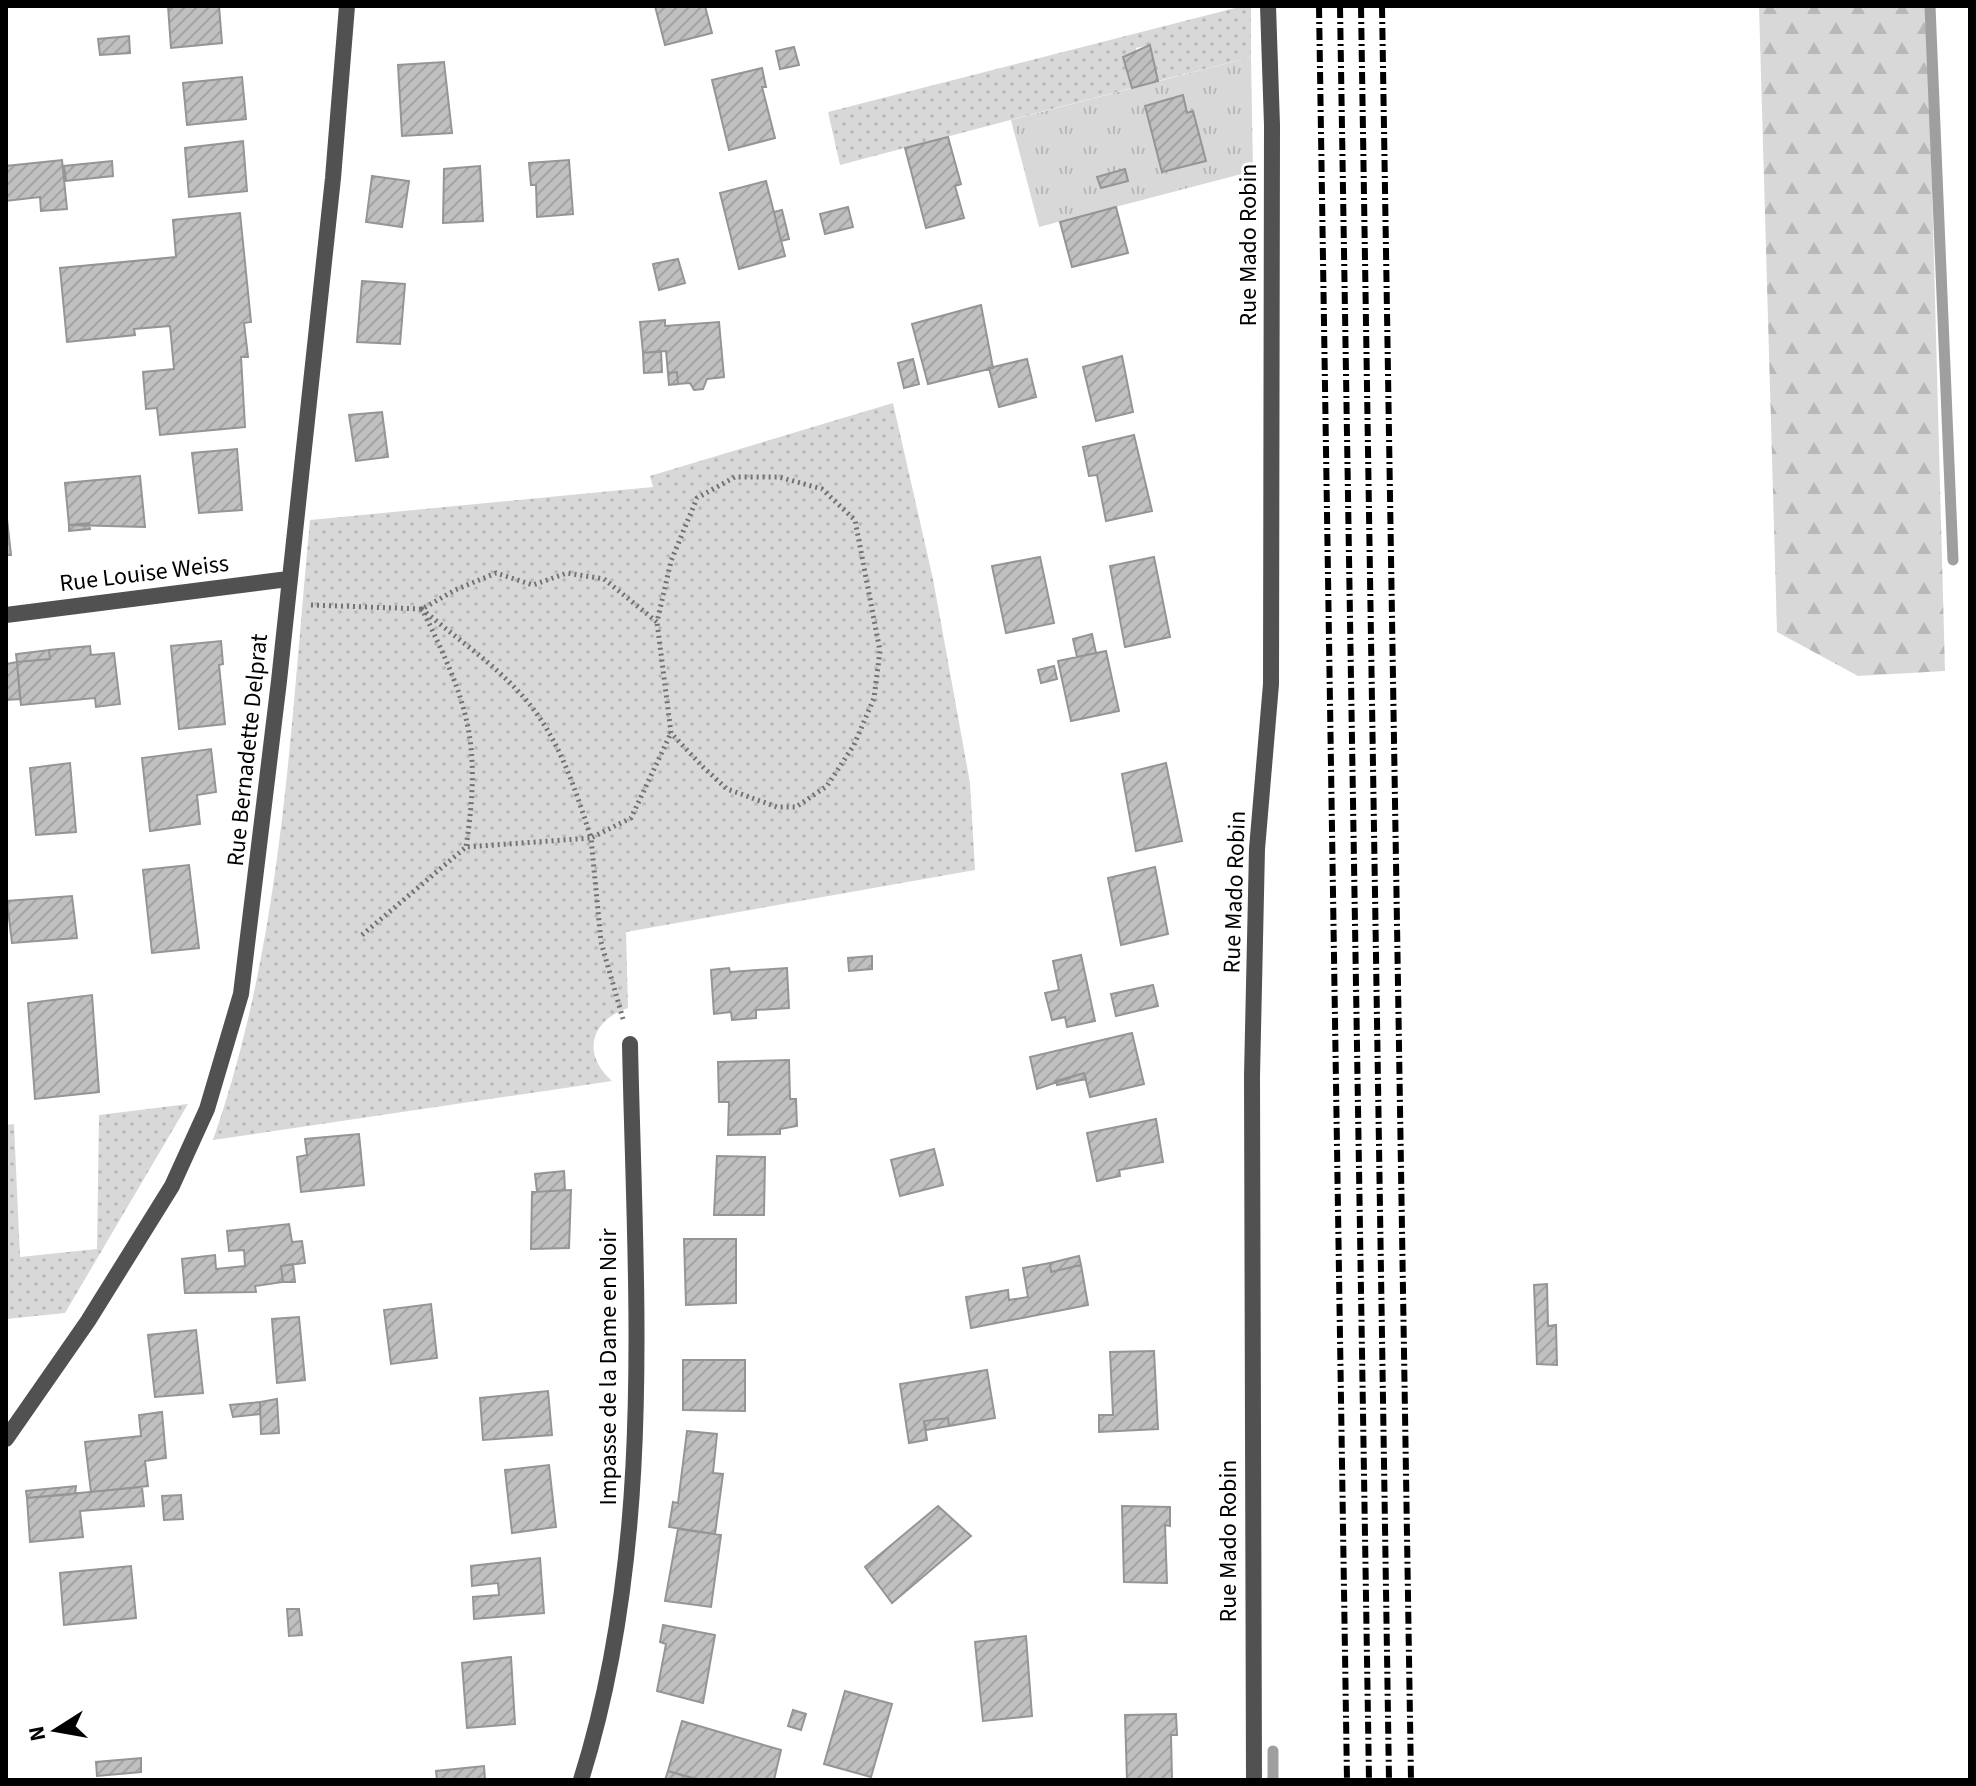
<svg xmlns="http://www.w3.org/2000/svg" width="1976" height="1786" font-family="'Source Sans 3',sans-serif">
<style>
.grass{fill:url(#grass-tufts);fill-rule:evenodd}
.forest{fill:url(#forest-firs)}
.park{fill:url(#park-dots)}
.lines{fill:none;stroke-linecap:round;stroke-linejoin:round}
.stream{stroke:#9f9f9f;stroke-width:11}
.building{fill:url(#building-hatch);stroke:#959595;stroke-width:2}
.path{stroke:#737373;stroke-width:5;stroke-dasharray:2 4;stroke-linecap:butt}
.minor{stroke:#515151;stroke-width:16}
.rail{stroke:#000;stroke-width:6;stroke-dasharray:12 4 2 4;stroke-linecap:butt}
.labels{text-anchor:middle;stroke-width:6;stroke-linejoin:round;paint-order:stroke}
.street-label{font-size:24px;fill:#000;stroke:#fff}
</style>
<defs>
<pattern id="grass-tufts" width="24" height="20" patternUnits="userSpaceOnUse" patternTransform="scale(2)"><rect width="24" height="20" fill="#d8d8d8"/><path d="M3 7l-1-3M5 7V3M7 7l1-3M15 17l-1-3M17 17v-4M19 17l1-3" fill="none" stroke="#b8b8b8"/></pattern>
<pattern id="forest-firs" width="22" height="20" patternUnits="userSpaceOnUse" patternTransform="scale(2)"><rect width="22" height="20" fill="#d8d8d8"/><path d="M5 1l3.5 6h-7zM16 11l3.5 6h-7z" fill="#b8b8b8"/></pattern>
<pattern id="park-dots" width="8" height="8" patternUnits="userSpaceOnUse" patternTransform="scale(2)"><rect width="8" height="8" fill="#d8d8d8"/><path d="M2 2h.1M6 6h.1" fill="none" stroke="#b8b8b8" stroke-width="1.8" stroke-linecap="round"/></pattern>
<pattern id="building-hatch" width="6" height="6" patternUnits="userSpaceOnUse" patternTransform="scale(2)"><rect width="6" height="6" fill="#c0c0c0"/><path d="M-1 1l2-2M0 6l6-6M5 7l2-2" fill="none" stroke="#a3a3a3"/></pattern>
</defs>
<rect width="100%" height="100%" fill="#fff"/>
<path class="grass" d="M1251,57L1253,171L1039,227L1011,120ZM1183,96L1187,113L1193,112L1206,161L1162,172L1145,106Z"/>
<path class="forest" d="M1759,6H1934L1930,112L1945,671L1858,676L1777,632Z"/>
<path class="park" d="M1243,6H1251V57L1158,81L1151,45L1136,48V53L1123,57L1132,88L840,165L828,112Z
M893,403L933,579L970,783L975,870L626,932L628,1008C591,1020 581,1054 612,1081L213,1140C283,940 290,729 310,520L653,487L650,476Z
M188,1104L65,1313L6,1319V1125L14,1124L20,1257L97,1249L99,1115Z"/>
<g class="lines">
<path class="stream" d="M1930,6L1953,560
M1273,1751V1780"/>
</g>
<path class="building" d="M168,6H219L222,43L171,48Z
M655,6H705L712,33L665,45Z
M129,36L130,53L100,55L98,39Z
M1150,45L1158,81L1132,88L1123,57Z
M794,47L799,65L780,69L776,51Z
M444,62L452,133L402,136L398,65Z
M762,68L766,87H762L775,138L729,150L712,80Z
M242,77L246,119L187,125L183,83Z
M1183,95L1187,113L1193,111L1206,161L1162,172L1145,106Z
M948,137L961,184L955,186L964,218L926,228L905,148Z
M243,141L247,191L189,197L185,148Z
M62,160L67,209L41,211L40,197L6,201V166Z
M569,160L573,214L537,217L536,185H531L529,163Z
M112,161L113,176L66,181L64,166Z
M480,166L483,221L443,223L444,169Z
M1125,169L1128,181L1101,188L1097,177Z
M372,176L409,181L402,227L366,222Z
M766,181L785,256L739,269L720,193Z
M848,207L853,227L825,234L820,214Z
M1116,207L1128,253L1072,267L1060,222Z
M782,210L789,239L781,241L774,212Z
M240,213L251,322L244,323L248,357H241L245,427L160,435L157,408L146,409L143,372L174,369L170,326L134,329L135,335L67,342L60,268L176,257L173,220Z
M678,259L685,283L659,290L653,264Z
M362,281L405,284L400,344L357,342Z
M981,305L993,368L928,384L912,324Z
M665,320V326L719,322L724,377L707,379L703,389L694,390L690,383L678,384L677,372L668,373L666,351L643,353L640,322Z
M661,351L662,372L644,373L643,353Z
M1122,356L1133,412L1096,421L1083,367Z
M913,359L919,384L904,388L898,363Z
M1027,359L1036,397L999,407L989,368Z
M677,372L678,384L669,385L668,373Z
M382,412L388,457L356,461L349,415Z
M1134,435L1152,511L1106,521L1097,475L1089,476L1083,447Z
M237,449L242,510L199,513L192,453Z
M140,476L145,527L69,525L65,483Z
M6,510L11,555H6Z
M89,523L90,529L69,531V525Z
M1040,557L1054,623L1006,633L992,566Z
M1154,557L1170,637L1125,647L1110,566Z
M1092,634L1096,653L1077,657L1073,639Z
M221,641L223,664L219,665L225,724L179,729L171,646Z
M90,646L91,655L114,653L120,704L96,707L95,698L21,705L17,662L50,659L49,650Z
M49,650L50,659L17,662L16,654Z
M1106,651L1119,711L1071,721L1058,661Z
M17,662L20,699L6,700V664Z
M1054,666L1057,679L1041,683L1038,670Z
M211,749L216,792L197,795L200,824L150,831L142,758Z
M70,763L76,832L36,835L30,768Z
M1166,763L1182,841L1136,851L1122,774Z
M189,865L199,948L152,953L143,870Z
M1155,867L1168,934L1121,945L1108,878Z
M72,896L77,938L12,943L7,901Z
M1081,955L1095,1021L1067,1027L1065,1017L1052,1020L1045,993L1059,990L1053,961Z
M872,956V969L849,971L848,958Z
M729,968L730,972L787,968L789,1008L756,1010V1018L732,1020L731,1012L714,1014L711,970Z
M1153,985L1158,1006L1116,1016L1111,994Z
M92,995L99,1092L35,1099L28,1003Z
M1132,1033L1144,1084L1090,1097L1084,1073L1037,1089L1030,1057Z
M789,1060L790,1099H796L797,1126L780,1129V1134L728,1135L729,1102H719L718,1062Z
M1084,1073L1086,1079L1057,1085L1056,1081Z
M1156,1119L1163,1162L1119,1170L1120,1176L1097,1181L1087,1133Z
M359,1134L364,1185L301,1192L297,1157L307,1155L305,1139Z
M934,1149L943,1185L900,1196L891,1160Z
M717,1156L765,1157L764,1215H714Z
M564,1171L565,1190L537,1192L535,1174Z
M571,1190L569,1248L531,1249L532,1192Z
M289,1224L292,1242L302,1241L305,1263L281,1266L283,1282L255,1286L256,1292L185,1293L182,1259L215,1255L216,1269L245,1266L244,1250L229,1251L227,1231Z
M684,1239H736V1303L686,1305Z
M1079,1256L1081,1265L1051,1272L1050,1263Z
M1050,1263L1051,1272L1081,1265L1088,1305L971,1328L966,1297L1008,1290L1009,1300L1028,1297L1023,1268Z
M293,1264L295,1282H283L281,1266Z
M1547,1284L1548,1326L1556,1325L1557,1365L1537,1364L1534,1285Z
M431,1304L437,1358L391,1364L384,1310Z
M299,1317L305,1380L277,1383L272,1319Z
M196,1330L203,1393L155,1397L148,1335Z
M1154,1351L1158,1429L1099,1432V1415H1113L1110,1352Z
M683,1360H745V1411L683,1410Z
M987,1370L995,1418L949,1426L948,1418L924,1421L927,1440L909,1443L900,1384Z
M548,1391L552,1435L483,1440L480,1398Z
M277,1399L279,1433L261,1434L260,1402Z
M260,1402V1414L233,1417L230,1405Z
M162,1412L166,1458L145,1461L148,1486L91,1492L85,1442L141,1436L139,1415Z
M948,1418L949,1426L926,1430L924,1421Z
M687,1431L717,1434L713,1473L723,1474L715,1534L669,1527L673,1502L678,1503Z
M549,1465L556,1527L512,1533L505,1470Z
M76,1486L75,1494L27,1498L26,1491Z
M142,1487L144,1506L80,1511L83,1537L30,1542L27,1498Z
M181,1495L183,1519L164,1520L162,1496Z
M938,1506L971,1536L892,1603L865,1567Z
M1122,1506L1170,1507V1526L1165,1525L1167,1583L1124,1582Z
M678,1529L721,1535L711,1607L665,1601Z
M540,1558L544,1613L474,1619L473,1597L499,1595L498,1583L472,1586L471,1566Z
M131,1566L136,1618L64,1625L60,1573Z
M287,1609H299L302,1635L289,1636Z
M663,1625L715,1635L703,1703L657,1691L666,1644L660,1642Z
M1026,1636L1032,1716L983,1721L975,1642Z
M511,1657L515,1724L467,1728L462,1663Z
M845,1691L892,1704L871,1777L824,1764Z
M793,1710L806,1714L801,1730L788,1726Z
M1176,1714L1177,1735H1171L1172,1780H1127L1125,1715Z
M682,1721L781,1750L774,1780H700L668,1771Z
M141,1758V1772L97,1776L96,1762Z
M484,1766L485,1780H437L436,1771Z
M668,1771L688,1777L700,1780H665Z"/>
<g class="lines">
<path class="path" d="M311,605L422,609L455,590L496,573L533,585L567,573L604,579L657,622L671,561L697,498L735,477H779L822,489L855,520L880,651L874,698L854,745L827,786L796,807H777L727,789L703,767L671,733L657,622
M362,935L466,847L591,838C574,785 557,731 517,690C489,660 453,636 422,609C468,703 482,742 466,847
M623,1019L601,942L591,838L631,818L671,733"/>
<path class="minor" d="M6,615L288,579
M6,1439L88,1321L172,1186L207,1109L241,994L279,681L333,178L347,6
M581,1780C656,1542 635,1290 630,1044
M1254,1780L1252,1076L1257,849L1271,684L1272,125L1268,6"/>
<path class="rail" d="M1319,6L1347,1780
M1340,6L1369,1780
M1361,6L1389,1780
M1382,6L1411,1780"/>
</g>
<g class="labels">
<g class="street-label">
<text transform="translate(1248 245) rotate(-90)" y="8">Rue Mado Robin</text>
<text transform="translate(144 573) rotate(-7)" y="8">Rue Louise Weiss</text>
<text transform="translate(247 750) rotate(-84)" y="8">Rue Bernadette Delprat</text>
<text transform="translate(1234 892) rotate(-88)" y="8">Rue Mado Robin</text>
<text transform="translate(608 1367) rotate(-90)" y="8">Impasse de la Dame en Noir</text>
<text transform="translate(1228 1541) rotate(-90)" y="8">Rue Mado Robin</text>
</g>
</g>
<rect width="1976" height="1786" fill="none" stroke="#000000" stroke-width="16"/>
<g transform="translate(56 1730) rotate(259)" stroke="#ffffff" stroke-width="6" paint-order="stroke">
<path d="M0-6L14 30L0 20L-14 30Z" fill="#000000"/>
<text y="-12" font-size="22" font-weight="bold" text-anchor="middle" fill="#000000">N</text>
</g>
</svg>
